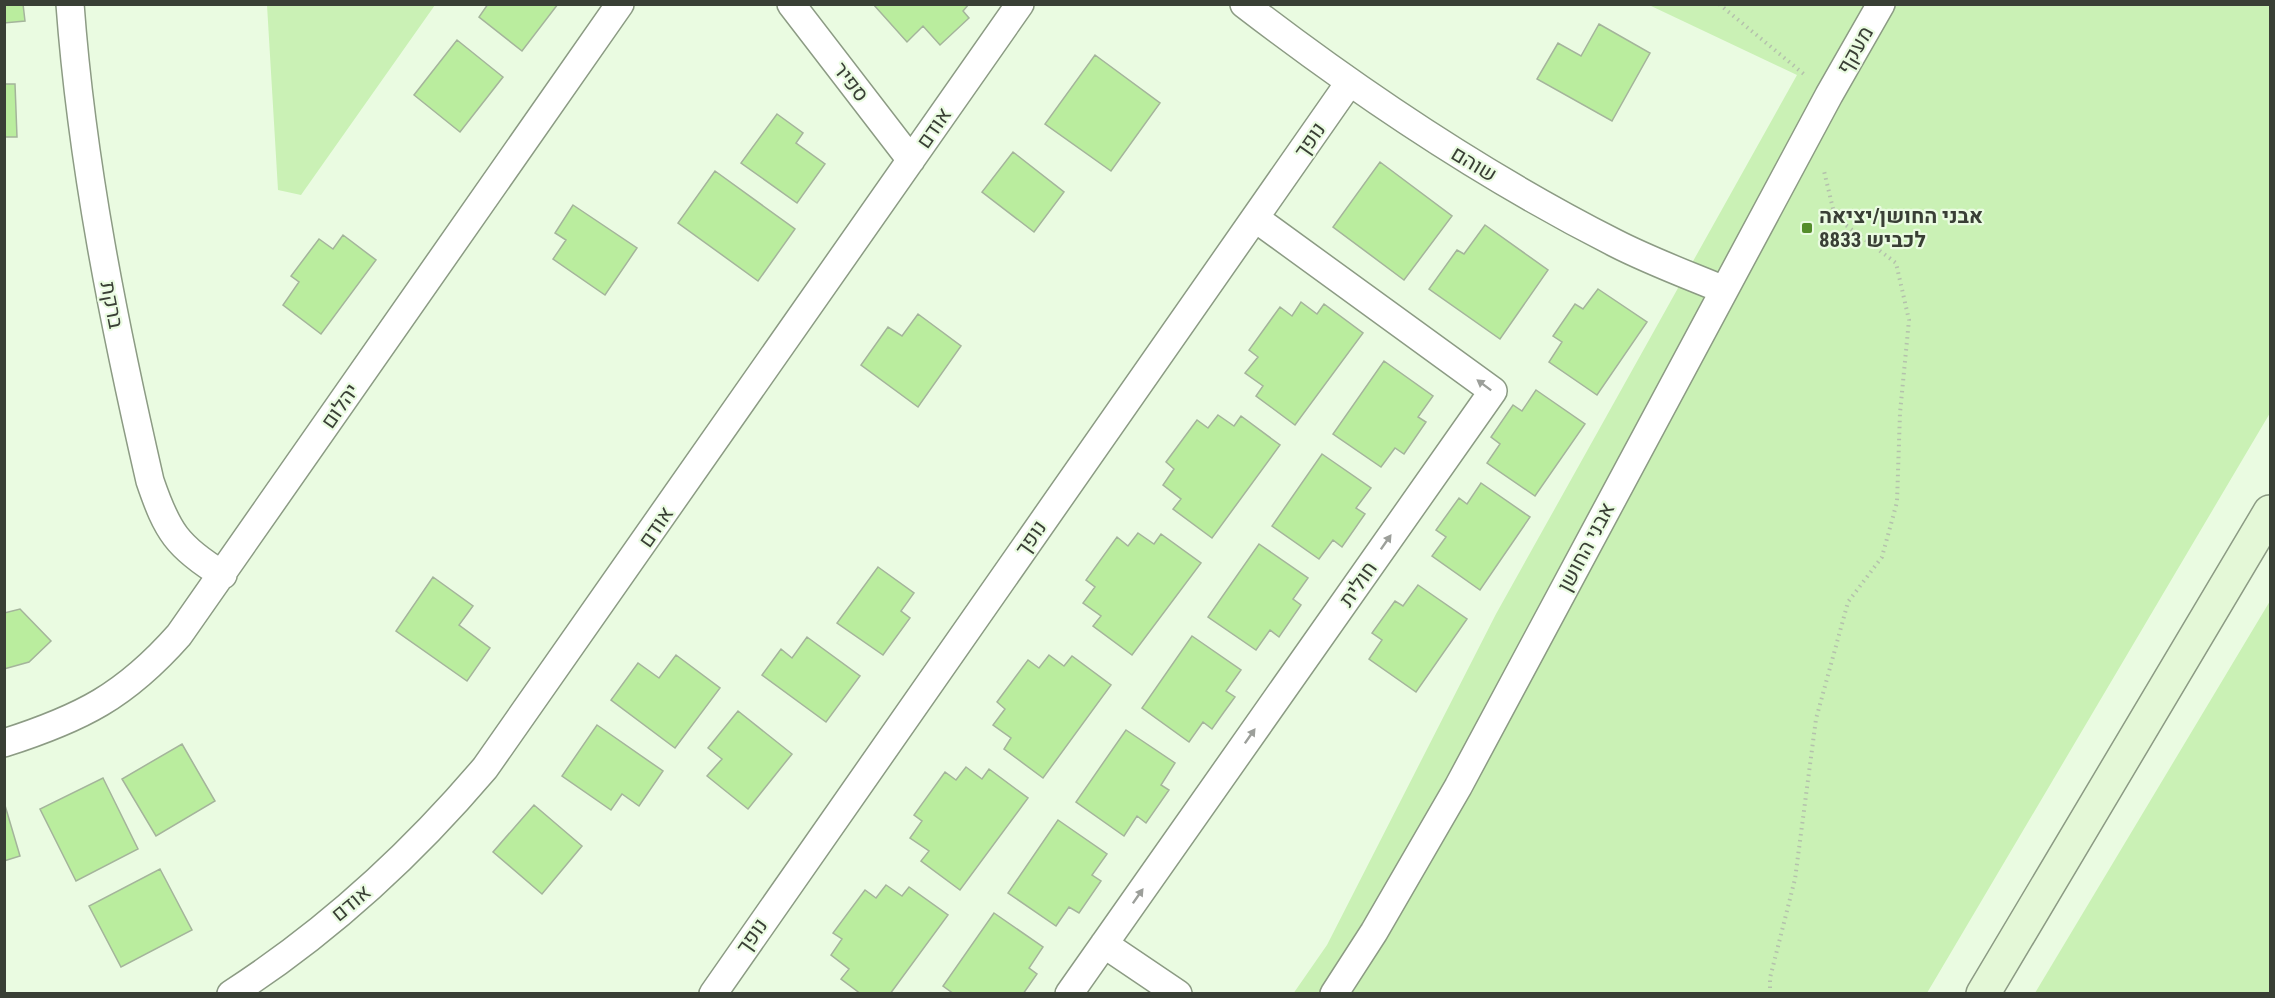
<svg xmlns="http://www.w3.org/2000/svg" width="2275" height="998" font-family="'Roboto Condensed',Heebo,sans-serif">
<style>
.green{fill:#caf1b5}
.building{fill:#baed9e;stroke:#a4b49b;stroke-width:1.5}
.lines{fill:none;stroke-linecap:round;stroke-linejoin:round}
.street-casing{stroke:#8c9b84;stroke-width:30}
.secondary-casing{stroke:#8c9b84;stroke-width:36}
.path{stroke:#b4c1ac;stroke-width:4;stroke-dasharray:1.5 4.5;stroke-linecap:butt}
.street{stroke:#fff;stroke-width:27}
.secondary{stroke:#e4f8d7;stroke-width:33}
.oneway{fill:#9c9f9a}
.poi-dot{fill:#548d2a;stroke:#eafbe1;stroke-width:2}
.labels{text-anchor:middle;stroke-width:4.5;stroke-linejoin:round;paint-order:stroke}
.street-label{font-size:21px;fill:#393f35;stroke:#eafbe1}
.poi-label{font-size:21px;font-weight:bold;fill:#393f35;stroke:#eafbe1;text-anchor:start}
</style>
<rect width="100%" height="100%" fill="#eafbe1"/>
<path class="green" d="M267,5H435L301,195L278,190Z
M1649,5H2270V413L1927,993L1293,994L1327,945L1496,614L1797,75Z
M2270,601V993H2035Z"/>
<path class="building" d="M4,4H23L25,21L4,23Z
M488,4H558L522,51L479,17Z
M873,4H969L963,11L969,18L940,45L923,26L907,42Z
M1599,24L1650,53L1612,121L1537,79L1558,43L1581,56Z
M457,40L503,77L460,132L414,95Z
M1095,55L1160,103L1111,171L1045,124Z
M4,84H15L17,137H4Z
M777,114L803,133L796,143L825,164L797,203L741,163Z
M1013,152L1064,192L1034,232L982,192Z
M1380,162L1452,216L1404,280L1333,227Z
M715,171L795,229L758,281L678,223Z
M573,205L637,248L605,295L553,259L566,240L555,233Z
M1485,225L1548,270L1500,339L1429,289L1457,250L1464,254Z
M343,235L376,260L321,334L283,305L299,282L291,276L319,239L333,249Z
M1598,289L1647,322L1597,395L1549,362L1562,342L1553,336L1575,304L1583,309Z
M1301,302L1317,314L1324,304L1363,333L1295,425L1256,396L1263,386L1245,373L1258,357L1249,350L1280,307L1292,316Z
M918,314L961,346L918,407L861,365L888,327L902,336Z
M1384,361L1433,396L1418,417L1426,422L1404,454L1395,448L1381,467L1333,434Z
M1536,390L1585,424L1535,496L1487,463L1500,444L1491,437L1513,405L1522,411Z
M1218,415L1234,426L1241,416L1280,445L1212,538L1173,509L1181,499L1163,485L1174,469L1166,462L1197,420L1208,428Z
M1322,454L1371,488L1356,508L1365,514L1342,547L1333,540L1319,559L1272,526Z
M1481,483L1530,517L1480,590L1432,556L1446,537L1436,530L1459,498L1467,504Z
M1138,533L1154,544L1161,534L1201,563L1132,655L1093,626L1101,616L1083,603L1095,587L1086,580L1117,537L1128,546Z
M1259,544L1308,578L1293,599L1301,605L1279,637L1270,630L1256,650L1208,617Z
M878,567L914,593L901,611L910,618L883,655L837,623Z
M433,577L473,606L459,625L490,648L467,681L396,631Z
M1418,585L1467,619L1416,692L1369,659L1382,640L1372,633L1395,601L1403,606Z
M20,609L51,641L29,662L4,669V613Z
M1192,636L1241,670L1226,691L1235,697L1224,712L1212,729L1203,722L1189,742L1142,708Z
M807,637L860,676L826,722L762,675L781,649L792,658Z
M676,655L720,688L675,748L611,700L638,663L659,678Z
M1049,655L1064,666L1072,656L1111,685L1043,778L1004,749L1011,738L993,725L1005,709L997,702L1028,660L1039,668Z
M738,711L792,754L748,809L707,776L722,759L708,748Z
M597,725L663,771L639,806L622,794L611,810L562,776Z
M1126,730L1175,763L1161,785L1169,790L1146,823L1137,816L1124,836L1076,802Z
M182,744L215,801L156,836L122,779Z
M966,767L982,779L989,769L1028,798L960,890L921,861L929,851L910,838L922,821L914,815L945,772L956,780Z
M103,778L138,849L76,881L40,809Z
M4,802L20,856L4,861Z
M534,805L582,846L542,894L493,852Z
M1058,820L1107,854L1092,875L1101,881L1079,913L1069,907L1056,926L1008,893Z
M160,869L192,930L121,967L89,906Z
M886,885L902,896L909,887L948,915L890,994H861L841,979L849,969L831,955L842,939L833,933L865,890L876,898Z
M994,913L1043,947L1029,968L1037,974L1023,994H954L943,986Z"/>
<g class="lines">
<g class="street-casing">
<path id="street" d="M70,4C82,166 114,324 150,481C167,531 177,547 223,575
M791,4L911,160
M1244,4C1361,94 1483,176 1615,243C1650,261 1688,275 1724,290
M4,743C82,718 125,696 179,635L620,4
M1104,944L1178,994
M231,994C327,932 411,855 485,768L1020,4
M713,994L1349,83
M1069,994L1493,391L1255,218
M1334,994L1374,932L1458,787L1829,95L1881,4"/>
</g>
<g class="secondary-casing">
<path id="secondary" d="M1983,994L2270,512"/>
</g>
<path class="path" d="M1719,4L1805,75
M1770,994V978L1795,879L1816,719L1848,602L1882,557L1897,502L1900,413L1909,320L1896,263L1835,217L1824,171"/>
<use href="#street" class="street"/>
<use href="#secondary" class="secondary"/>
</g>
<defs><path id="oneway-solid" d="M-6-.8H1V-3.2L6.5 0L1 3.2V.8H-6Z" transform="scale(1.5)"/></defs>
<g class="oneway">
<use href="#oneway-solid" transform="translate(1484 385) rotate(-143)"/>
<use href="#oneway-solid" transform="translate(1386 542) rotate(-55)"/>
<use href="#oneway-solid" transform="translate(1250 736) rotate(-55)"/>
<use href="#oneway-solid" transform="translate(1138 896) rotate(-55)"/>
</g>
<rect class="poi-dot" x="1801" y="222" width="12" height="12" rx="3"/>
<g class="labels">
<g class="street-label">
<text transform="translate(1855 50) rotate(-60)" y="7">מעקף</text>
<text transform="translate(851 82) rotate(52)" y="7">ספיר</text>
<text transform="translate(934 128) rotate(-55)" y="7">אודם</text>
<text transform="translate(1310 140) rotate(-55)" y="7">נופך</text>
<text transform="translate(1474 164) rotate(31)" y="7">שוהם</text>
<text transform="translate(112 305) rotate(79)" y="7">ברקת</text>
<text transform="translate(340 406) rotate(-55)" y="7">יהלום</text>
<text transform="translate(656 527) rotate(-55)" y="7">אודם</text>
<text transform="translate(1031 538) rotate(-55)" y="7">נופך</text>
<text transform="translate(1586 547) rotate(-62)" y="7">אבני החושן</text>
<text transform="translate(1358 584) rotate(-55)" y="7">חולית</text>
<text transform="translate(351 903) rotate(-40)" y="7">אודם</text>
<text transform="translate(752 936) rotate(-55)" y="7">נופך</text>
</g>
<g class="poi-label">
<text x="1819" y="223">אבני החושן/יציאה<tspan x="1819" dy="24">לכביש 8833</tspan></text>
</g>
</g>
<rect width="2275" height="998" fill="none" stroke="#393f35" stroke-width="12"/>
</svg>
